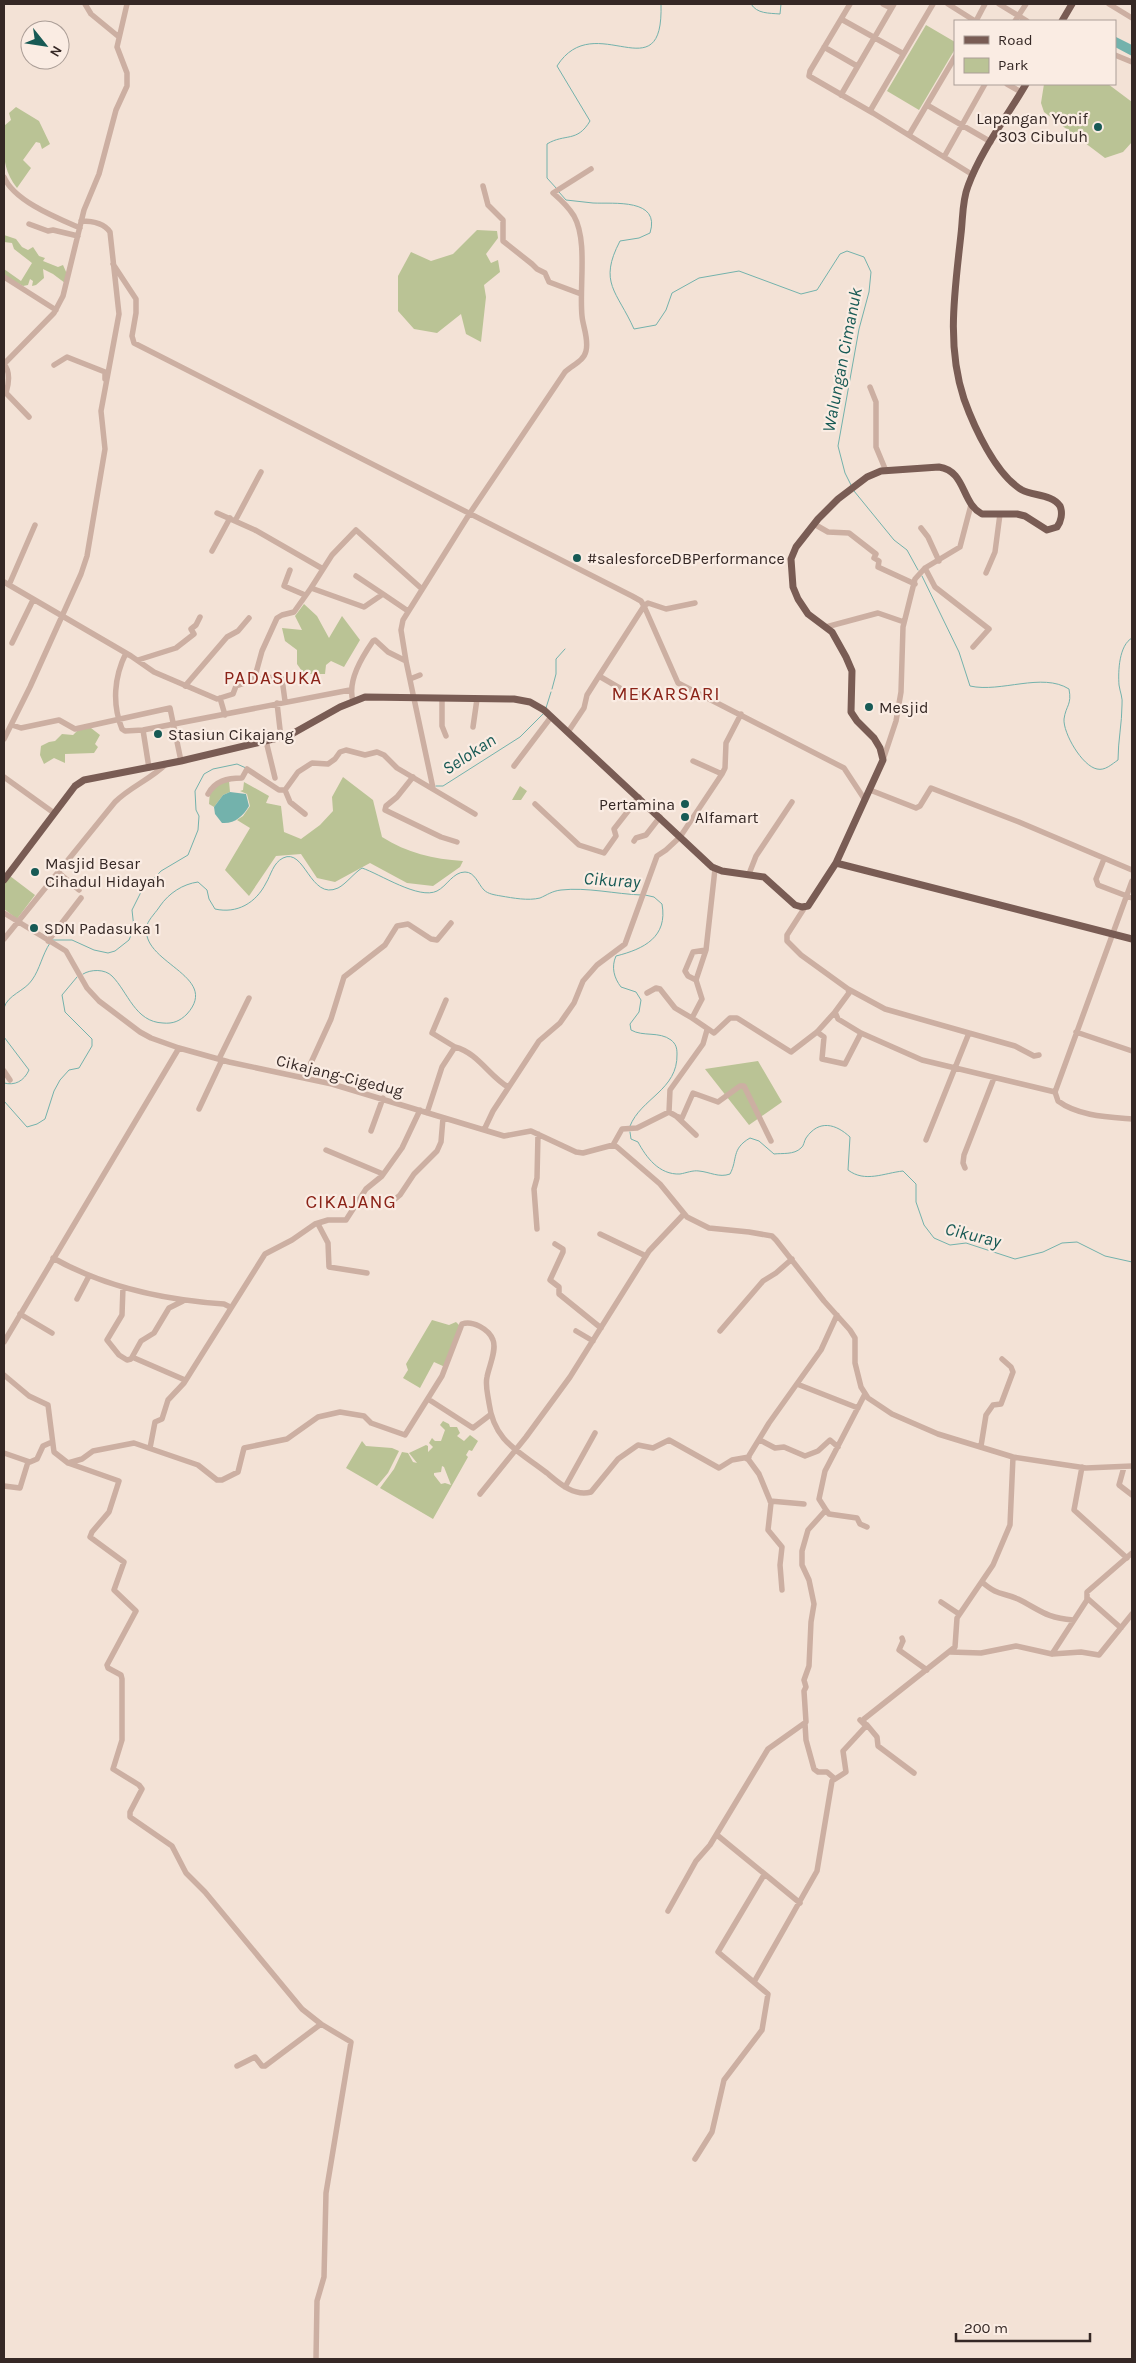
<svg xmlns="http://www.w3.org/2000/svg" width="1136" height="2363" font-family="Karla,sans-serif">
<style>
.green{fill:#bac395;fill-rule:evenodd}
.water{fill:#73b2ac}
.lines{fill:none;stroke-linecap:round;stroke-linejoin:round}
.stream{stroke:#73b2ac;stroke-width:1}
.minor{stroke:#ccafa2;stroke-width:5.5}
.major{stroke:#795c54;stroke-width:7}
.poi-dot{fill:#175a55;stroke:#faece3;stroke-width:2}
.labels{text-anchor:middle;stroke-width:4.5;stroke-linejoin:round;paint-order:stroke}
.poi-label{font-size:16px;fill:#352825;stroke:#faece3;text-anchor:start}
.street-label{font-size:16px;fill:#352825;stroke:#faece3}
.water-label{font-size:18px;font-style:italic;fill:#175a55;stroke:#faece3}
.quarter-label{font-size:19px;letter-spacing:1px;fill:#8b2318;stroke:#faece3}
</style>
<rect width="100%" height="100%" fill="#f3e2d6"/>
<path class="green" d="M926,25L955,42V49L919,110L887,91Z
M1044,84H1108L1132,102V142L1123,152L1105,158L1044,112L1041,103Z
M16,107L39,121L50,144L42,149L40,143L36,142L23,160L31,168L17,188C1,167 4,151 4,126L11,120L9,113Z
M477,230L497,231L498,238L486,254L491,263L498,260L500,272L484,285L486,297L481,342L466,334L461,314L437,333L414,329L398,311V276L411,252L431,261L453,254Z
M4,235L16,239L22,247L28,250L33,247L39,256L45,258L43,261L58,267L63,265L67,274L65,283L53,274L43,269L44,278L36,285L32,286L33,281L30,279L28,285L23,286L4,276V269L21,281L32,263L14,249L12,243L4,242Z
M304,604L317,616L329,638L342,616L360,640L344,667L331,661L326,665L325,674H304L297,664V650L285,641L282,628L302,630L295,616Z
M80,728H91L100,735L95,744L98,747L94,753L65,754V763L54,758L44,764L40,755L41,746L49,742L55,741L62,734L73,735Z
M343,777L373,800L382,837C407,853 433,859 463,861L460,867L433,886L407,883L370,863L335,882L317,878L301,854L276,856L249,896L225,870L250,828L237,820L243,816L250,806L247,794L240,791L243,790L244,782L269,796L266,803L281,806L284,832L301,839L320,825L333,811L332,797Z
M229,781L230,792L223,795L214,807L209,804L210,791L218,784Z
M520,786L527,791L521,800H512Z
M10,876L35,895L17,919L4,909V885Z
M758,1061L782,1102L749,1125L705,1069Z
M432,1320L449,1325L456,1322L460,1326L445,1367L434,1362L420,1388L403,1378L408,1370L406,1364Z
M443,1421L449,1424L450,1427H457L460,1433L457,1436L464,1441L470,1435L478,1441L472,1451L469,1450L466,1455L468,1457L433,1519L380,1488L394,1469L402,1452L408,1453L413,1462L417,1463L409,1453L426,1445L428,1446V1452L433,1447L429,1443L432,1438L435,1441H441L445,1430L440,1425ZM442,1466L444,1467L451,1485L445,1483L441,1484L434,1475V1473L441,1472Z
M362,1441L366,1446L392,1448L399,1451L388,1473L377,1486L346,1468Z"/>
<path class="water" d="M1116,37L1132,45V56L1115,47Z
M230,792L246,794L249,806C243,816 235,824 222,823L215,814L214,807L223,795Z"/>
<g class="lines">
<path class="stream" d="M751,4C757,14 769,13 780,14L781,4
M557,189L547,178V144C565,133 577,143 590,121L557,66C595,6 664,96 661,4
M559,192L566,200C575,201 584,202 593,203C614,204 661,198 650,233L639,238L620,241C598,283 617,291 634,329L656,325L666,310L672,293L699,278L739,271L801,294L817,290L840,254L847,251L864,257L871,272L869,292L859,329L838,446L845,473L851,485
M854,491L894,540L907,550L918,570
M922,576L959,652L970,686C1001,693 1042,672 1069,689C1072,705 1066,705 1064,719C1063,733 1082,766 1097,769C1105,771 1112,764 1118,760C1118,741 1122,723 1122,705C1123,698 1120,692 1119,685C1118,671 1119,645 1132,638
M552,689L556,674V659L565,649
M546,708L551,692
M436,786H443L520,737L543,714
M52,940H72L94,950L108,953L115,951L129,940L134,928L132,910L141,892L161,871L188,855L198,830L199,816L196,810L195,791L204,774L213,769L237,764L246,768
M83,974C91,969 105,969 112,976C128,992 135,1022 163,1023C173,1024 180,1021 187,1014C222,975 138,963 147,925C149,919 157,911 160,906C169,893 183,884 198,882L207,890L209,899L215,909C237,914 256,903 266,883C271,875 273,863 283,858C305,847 310,901 338,888C346,884 354,873 362,868C380,874 419,900 437,891C447,886 453,872 465,872C475,872 478,884 484,890C488,894 495,895 501,896C513,898 528,901 540,898C547,895 552,891 561,890C587,887 615,894 641,895
M4,1008C7,995 25,991 32,980C40,969 42,955 50,943
M4,1037L29,1070C24,1081 15,1086 4,1083
M4,1101L27,1127L37,1124L45,1119L54,1091L60,1080L69,1070L79,1068L92,1046V1039L65,1012L62,995L77,977
M630,1126C641,1098 678,1090 677,1054C677,1048 676,1044 671,1040C659,1031 643,1037 631,1030L630,1024L639,1012L641,1000L636,992L621,987C614,978 611,967 616,956C644,949 668,937 662,904L654,897L645,895
M630,1132L631,1139L638,1142C646,1157 659,1175 680,1174C686,1173 693,1170 699,1171C710,1172 719,1178 730,1174C738,1159 731,1149 750,1138L759,1141L774,1154C782,1153 794,1155 801,1148C804,1146 804,1141 806,1138C819,1119 836,1124 850,1137L848,1170C865,1183 884,1173 903,1171L916,1184V1202L924,1225L934,1238L950,1245L966,1243L1015,1259L1043,1252L1062,1243L1077,1242L1105,1256L1132,1262"/>
<path class="minor" d="M85,4L91,14L119,37
M850,4L810,71L809,76L873,113L973,175
M883,4L891,8
M948,4L975,21
M999,4L1027,21
M1109,4L1132,18
M841,19L902,53
M976,21L985,4
M1015,21L1026,4
M824,47L857,66
M1115,55L1132,62
M1007,84L1021,92
M841,95L894,4
M927,105L991,142
M870,111L933,4
M909,135L955,57
M944,157L985,84
M4,177C14,201 57,218 80,228
M483,186L488,205L503,220V241L532,264L537,269L545,273L549,282L581,294
M29,224L48,231L53,230L78,236
M113,264L136,299V313L132,336L134,343L632,596L641,601L644,606L678,683L844,768L865,800
M4,277L56,310
M4,364L54,313L63,296L84,210L99,174L116,110L127,86V73L117,47L127,4
M4,364C11,372 9,383 6,393L29,417
M54,365L67,357L105,372V379
M870,387L876,402V447L886,471
M217,513L255,530L323,569
M235,521L261,472
M814,524L828,532L849,533L876,554L874,558L879,561L878,567L915,584
M921,528L928,537L939,561
M212,551L230,518
M925,568L935,587L989,629L973,647
M290,570L284,586L305,595
M986,573L995,552L1000,514
M356,576L383,594
M4,582L131,656L154,672L217,699L233,694L236,686L254,680L262,651L277,618L282,615L294,612L311,588
M9,585L35,525
M408,611L383,594L364,607L311,588L332,555L356,530L422,589
M826,627L878,613L904,622
M12,643L33,600
M126,653C114,677 112,704 122,729L125,731L143,730L350,690
M138,660L176,648L194,634L191,629L196,625L200,617
M599,676L635,697L638,698L641,693
M410,679L420,675
M254,680L280,676L282,679L285,701
M185,686L227,637L238,631L249,618
M220,698L225,715
M442,698V726L446,736
M353,701C347,681 362,657 373,641L375,640L388,652L406,661
M277,703L281,738
M12,725L21,728L59,720L75,729L170,708L181,761
M473,727L477,699
M143,730L149,768
M568,732L584,708L587,695L599,676L644,606L648,603L666,609L695,603
M4,739L30,687L81,574L87,556L105,449L101,411L119,314L110,232C104,223 92,221 81,221
M266,741L275,778
M883,760L896,721L901,692L903,627L915,579L925,568L960,547L971,505
M693,761L722,774
M514,766L551,717
M4,777L54,813
M413,777L397,797L386,806L385,810L441,837L457,842
M433,788L406,661L401,630L403,620L470,513L565,372C572,365 584,361 586,351C589,339 583,327 582,316C579,287 588,241 574,216C568,206 561,200 553,193L591,169
M285,790L290,802L305,814
M870,790L916,808L920,806L931,788L1019,822L1132,870
M208,794C215,781 227,778 242,778L247,769L279,790H285L298,772L312,763L328,764L335,759L340,752L346,750L365,755L377,752L384,755L397,768L475,814
M535,804L579,845L604,853L616,836L614,829L639,797
M634,841L636,838L646,835L660,817
M1104,859L1096,879L1098,885L1132,898
M715,869L706,950L696,980L702,999L692,1018L714,1033L730,1018H737L791,1052L817,1032L835,1012
M58,872L79,890
M749,874L756,856L792,802
M805,907L787,935V941L801,955L848,989L849,993L835,1012L838,1019L861,1033L922,1060L1055,1092L1132,881
M4,913L66,951L87,988L99,1001L140,1032L151,1038L179,1048L229,1062L332,1084L504,1136L531,1131L576,1152L583,1153L613,1145L617,1147L660,1184L687,1217L709,1228L749,1232L772,1236L776,1240L824,1301L850,1330L855,1338V1363L861,1387L868,1398L892,1414L938,1434L1013,1457L1086,1468L1132,1466
M4,939L115,802C130,787 151,779 166,764
M48,941L81,898
M696,980L688,976L685,971L693,952L706,950
M848,989L885,1009L969,1033L926,1140
M647,993L656,988L660,989L675,1008L692,1018
M446,1000L432,1033L455,1047
M817,1032L824,1037L822,1059L845,1064L861,1033
M1076,1032L1132,1051
M969,1033L1015,1046L1034,1056L1039,1055
M219,1059L249,998
M4,1071L10,1080
M304,1078L331,1019L344,977L385,945L397,926L408,924L431,939L437,940L451,923
M1055,1092L1058,1101C1078,1116 1108,1117 1132,1119
M199,1109L222,1060
M669,1112L670,1090L703,1044L707,1030
M427,1113L442,1067L455,1047C478,1053 489,1076 508,1087
M676,1116L682,1118L693,1093L718,1102L740,1086H744L771,1141
M484,1130L493,1111L539,1041L560,1023L574,1003L583,981L597,965L625,944L657,856L666,850L680,837L722,774L725,768L726,743L741,714
M371,1131L383,1098
M613,1145L622,1129L637,1128L669,1112L676,1116L696,1135
M326,1150L383,1174
M965,1168L963,1163L964,1155L994,1078
M388,1205L400,1195L414,1174L437,1151L441,1142L443,1118
M318,1224L328,1243L329,1267L367,1273
M537,1229L534,1189L537,1178L538,1134
M600,1234L646,1256
M555,1244L563,1249V1252L550,1280L559,1287V1294L601,1328
M53,1258C106,1288 165,1300 224,1304L230,1307
M123,1287L122,1315L107,1340L119,1355L127,1360L131,1359L141,1341L154,1333L169,1308L183,1301
M77,1299L89,1276
M20,1314L52,1333
M576,1331L593,1341
M720,1331L763,1281L776,1273L792,1259
M4,1342L179,1048
M132,1357L185,1380
M4,1375L29,1396L48,1405L54,1452L68,1463L82,1459L93,1451L134,1443L198,1465L217,1480H222L238,1472L244,1448L287,1439L318,1417L340,1412L364,1416L371,1423L405,1435L442,1376L462,1324C472,1320 489,1329 493,1340C497,1350 489,1366 487,1377C485,1386 488,1395 489,1403C494,1442 519,1451 547,1473C559,1483 574,1497 591,1492L618,1459L638,1445L653,1448L669,1440L719,1468L732,1460L749,1457
M797,1384L858,1408
M428,1399L473,1428L490,1415
M760,1440L775,1448L784,1447L805,1456L818,1451L830,1440L838,1447
M981,1446L986,1415L993,1405L1001,1404L1013,1372L1011,1367L1002,1359
M150,1448L155,1422L162,1419L168,1400L184,1383L265,1254L292,1240L315,1224L328,1220H346L366,1189L382,1176L402,1148L420,1110
M4,1453L30,1462L37,1459L43,1446L52,1442
M747,1459L769,1423L821,1350L837,1315
M748,1459L759,1474L771,1503L768,1530L782,1547L780,1565L782,1590
M68,1463L119,1481L109,1512L92,1532L90,1537L124,1562L114,1590L136,1611L107,1665L108,1668L121,1675L122,1679V1740L113,1769L139,1785L142,1789L130,1812V1817L172,1846L186,1873L205,1892L302,2009L321,2024L351,2042L326,2193L324,2277L317,2301L316,2359
M1082,1467L1074,1510L1127,1558
M1124,1467L1119,1485L1132,1495
M4,1486L20,1488L28,1462
M565,1487L595,1433
M480,1494L526,1437L570,1377L649,1251L683,1215
M770,1501L804,1504
M826,1510L829,1514L857,1518L860,1524L867,1527
M982,1582C998,1596 1002,1592 1018,1599C1040,1610 1046,1618 1073,1620
M1087,1598L1121,1628
M941,1602L959,1614
M902,1638L903,1641L899,1650L927,1670
M950,1652L981,1653L1016,1646L1052,1654L1081,1652L1099,1655L1132,1614
M1052,1654L1087,1600V1592L1132,1553
M860,1720L864,1724V1719L955,1647L957,1618L993,1565L1010,1525L1013,1457
M805,1724L806,1740L814,1769L818,1772H827L834,1778
M867,1725L877,1737L878,1746L914,1773
M717,1835L800,1903
M668,1911L696,1861L710,1845L768,1749L806,1722L804,1691L806,1687L804,1680L809,1666L811,1622L814,1604L809,1580L802,1565V1551L808,1530L826,1510L819,1499L825,1471L865,1394
M754,1982L817,1871L832,1781L846,1772L843,1751L867,1725L864,1724
M237,2066L255,2057L262,2066H265L321,2024
M695,2159L712,2132L724,2080L762,2030L768,1994L718,1952L764,1875"/>
<path class="major" d="M1062,21L1072,4
M836,863L1132,939
M4,880L75,786L84,780L181,761L290,735L340,707L365,697L514,699L530,702L544,710L712,867L722,871L764,877L795,905L802,907L808,906L836,863L883,760L880,748L874,738L857,721L851,712L852,671L846,657L832,632L808,614L798,599L793,587L791,559L796,547L818,519L838,499L867,477L881,471L939,467C966,471 961,503 982,514H1017L1025,516L1047,530L1057,527C1061,522 1063,513 1060,506C1052,494 1033,496 1022,490C996,475 974,427 964,399C946,345 955,290 961,234C963,218 962,201 968,186C981,150 1007,117 1026,84"/>
</g>
<g class="poi-dot">
<circle cx="1098" cy="127" r="5"/>
<circle cx="577" cy="558" r="5"/>
<circle cx="869" cy="707" r="5"/>
<circle cx="158" cy="734" r="5"/>
<circle cx="685" cy="804" r="5"/>
<circle cx="685" cy="817" r="5"/>
<circle cx="35" cy="872" r="5"/>
<circle cx="34" cy="928" r="5"/>
</g>
<g class="labels">
<g class="poi-label">
<text x="1088" y="124" text-anchor="end">Lapangan Yonif<tspan x="1088" dy="18">303 Cibuluh</tspan></text>
<text x="587" y="564">#salesforceDBPerformance</text>
<text x="879" y="713">Mesjid</text>
<text x="168" y="740">Stasiun Cikajang</text>
<text x="675" y="810" text-anchor="end">Pertamina</text>
<text x="695" y="823">Alfamart</text>
<text x="45" y="869">Masjid Besar<tspan x="45" dy="18">Cihadul Hidayah</tspan></text>
<text x="44" y="934">SDN Padasuka 1</text>
</g>
<g class="street-label">
<text transform="translate(340 1075) rotate(14)" y="6">Cikajang-Cigedug</text>
</g>
<g class="water-label">
<text transform="translate(842 360) rotate(-79)" y="6">Walungan Cimanuk</text>
<text transform="translate(469 754) rotate(-33)" y="6">Selokan</text>
<text transform="translate(612 880) rotate(4)" y="6">Cikuray</text>
<text transform="translate(973 1235) rotate(14)" y="6">Cikuray</text>
</g>
<g class="quarter-label">
<text x="273" y="684">PADASUKA</text>
<text x="666" y="700">MEKARSARI</text>
<text x="351" y="1208">CIKAJANG</text>
</g>
</g>
<rect width="1136" height="2363" fill="none" stroke="#352825" stroke-width="10"/>
<rect x="954" y="20" width="162" height="65" fill="#faece3" stroke="#ab9e97"/>
<rect x="964" y="36" width="25" height="8" fill="#795c54" stroke="#ab9e97"/>
<text x="998" y="45" font-size="15" fill="#352825">Road</text>
<rect x="964" y="58" width="25" height="15" fill="#bac395" stroke="#ab9e97"/>
<text x="998" y="70" font-size="15" fill="#352825">Park</text>
<g transform="translate(45 45) rotate(120)"><circle r="24" fill="#faece3" stroke="#ab9e97"/>
<path d="M0-4L9 19L0 12L-9 19Z" fill="#175a55"/>
<text y="-8" font-size="14" font-weight="bold" text-anchor="middle" fill="#352825">N</text>
</g>
<path d="M956 2333v8h134v-8" fill="none" stroke="#352825" stroke-width="2.5"/>
<text x="964" y="2333" font-size="15" fill="#352825" stroke="#faece3" stroke-width="4" paint-order="stroke">200 m</text>
</svg>
